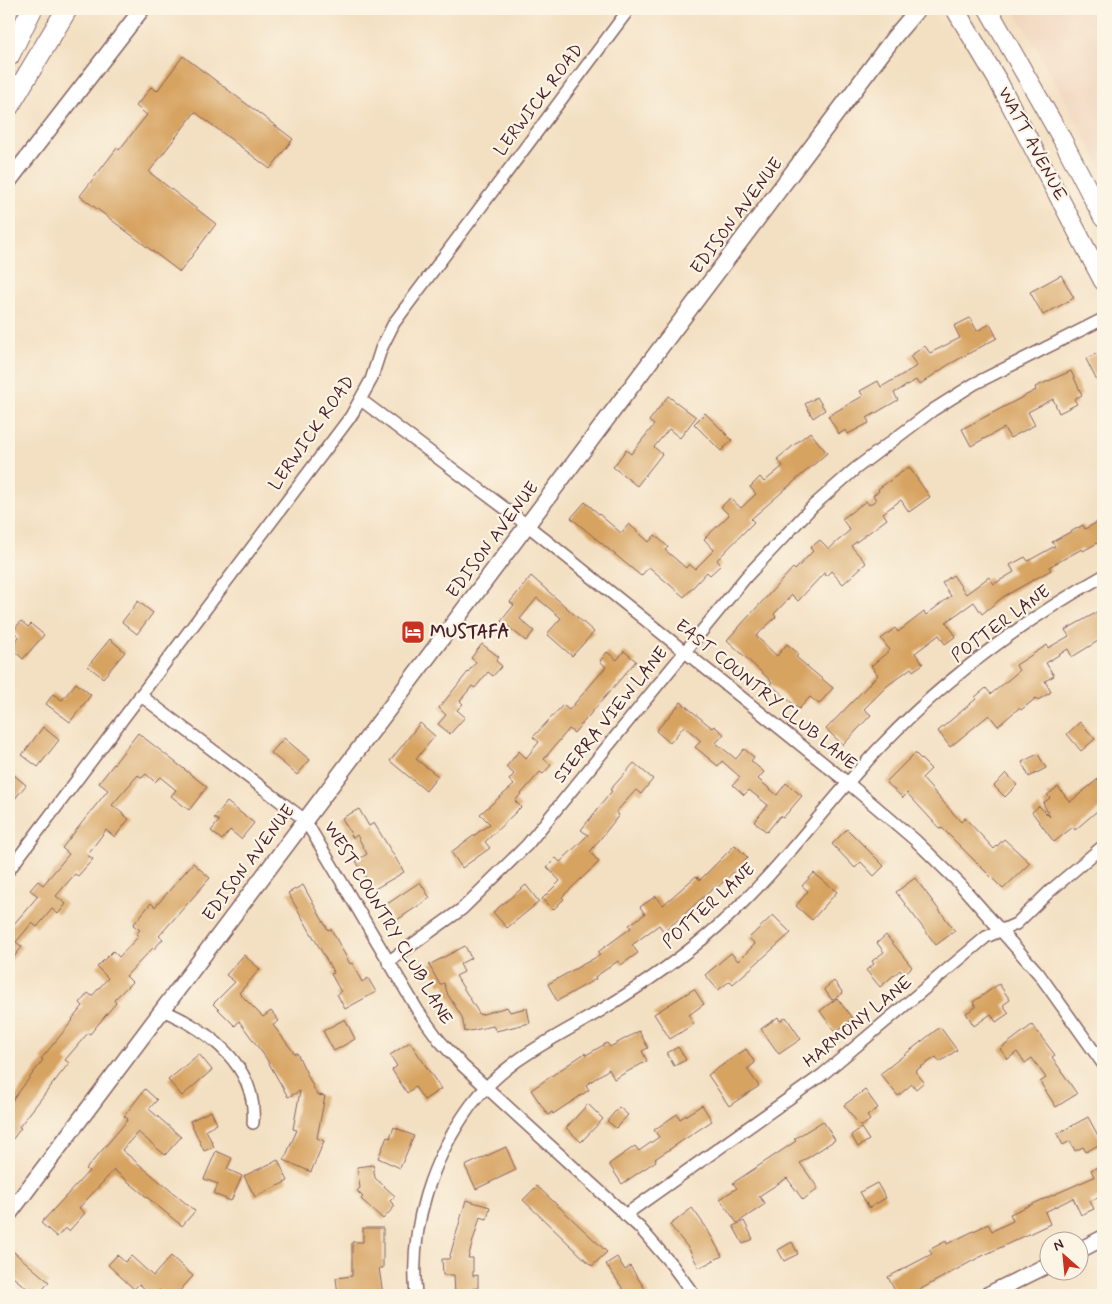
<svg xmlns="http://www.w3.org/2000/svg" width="1112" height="1304" viewBox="0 0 1112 1304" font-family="Mynerve,sans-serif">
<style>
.built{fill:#f1d5bd}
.building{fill:#d7a361}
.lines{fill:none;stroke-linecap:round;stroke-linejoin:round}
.street-casing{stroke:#856260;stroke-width:14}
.secondary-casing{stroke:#856260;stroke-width:18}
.primary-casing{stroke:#856260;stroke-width:20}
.highway-casing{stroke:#856260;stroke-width:22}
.street{stroke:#fff;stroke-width:11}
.secondary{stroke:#fff;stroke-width:15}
.primary{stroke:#fff;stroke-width:18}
.highway{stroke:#fff;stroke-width:20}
.labels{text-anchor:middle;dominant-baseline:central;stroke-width:4.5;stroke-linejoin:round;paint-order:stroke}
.street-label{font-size:18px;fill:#4a1f2b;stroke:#fcf5e5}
.poi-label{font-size:18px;font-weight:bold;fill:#4a1f2b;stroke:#fcf5e5;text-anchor:start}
</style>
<rect width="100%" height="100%" fill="#fcf5e5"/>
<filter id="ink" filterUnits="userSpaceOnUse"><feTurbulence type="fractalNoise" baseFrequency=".02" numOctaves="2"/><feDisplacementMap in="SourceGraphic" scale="10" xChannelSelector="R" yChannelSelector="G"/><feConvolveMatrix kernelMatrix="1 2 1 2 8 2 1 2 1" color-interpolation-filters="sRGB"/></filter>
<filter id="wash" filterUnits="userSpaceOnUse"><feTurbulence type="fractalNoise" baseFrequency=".0096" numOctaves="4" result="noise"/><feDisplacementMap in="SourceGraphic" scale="20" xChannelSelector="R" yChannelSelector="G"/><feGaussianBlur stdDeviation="1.12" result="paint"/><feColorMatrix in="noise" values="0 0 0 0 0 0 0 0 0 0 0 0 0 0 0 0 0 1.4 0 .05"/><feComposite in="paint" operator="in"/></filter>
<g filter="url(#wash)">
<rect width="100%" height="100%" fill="#f3dfc1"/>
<path class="built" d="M1013 9H1103V170L1037 49Z"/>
<g id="blocks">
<path class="building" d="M183 56 293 139 270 169 195 112 149 172 216 224 180 272 80 196 117 148 119 150 147 115 136 106 151 87 157 91Z
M1061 275 1074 298 1043 315 1030 292Z
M970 318 977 331 990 324 997 338 948 365 919 385 916 380 894 393 898 400 867 418 869 423 848 434 846 430 839 434 828 416 863 396 860 391 878 381 881 387 917 366 910 356 925 346 930 353 960 338 954 326Z
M1103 350V393L1086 359Z
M1071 371 1082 395 1074 399 1077 404 1059 413 1053 399 1028 412 1035 425 1010 438 1004 428 971 446 962 429 1036 390 1035 387Z
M668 396 696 417 680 438 669 429 654 447 662 454 637 486 613 467 626 450 631 454 654 425 649 421Z
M817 397 825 410 813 418 805 404Z
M705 413 732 440 721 451 694 424Z
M810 432 827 453 751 519 754 522 717 560 721 565 710 575 707 572 684 597 649 567 641 576 571 518 585 502 621 533 629 524 649 542 655 535 668 547 665 550 686 568 689 564 695 569 714 550 704 539 729 515 721 507 730 498 741 508 756 494 750 487 760 477 764 482 783 466 777 459Z
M909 467 930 497 909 512 901 500 883 513 887 519 851 546 866 563 843 584 831 571 826 576 824 573 798 601 792 595 774 614 776 617 756 636 777 656 787 644 799 654 796 657 833 688 819 704 810 697 799 709 770 684 772 682 727 640 793 568 795 570 813 551 810 548 820 540 829 549 850 530 842 519 866 501 869 505 876 500 873 495 879 491 878 489Z
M1103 519V540L1083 551 1082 549 1049 567 1051 570 1003 597 982 614 974 602 946 622 956 636 945 644 939 635 915 653 923 664 913 671 911 668 887 686 864 709 871 715 843 745 826 729 878 675 871 666 890 650 881 639 895 628 898 632 924 612 926 615 951 596 942 583 953 575 966 594 989 577 994 584 1014 572 1010 565 1025 557 1028 561 1055 546 1052 542 1083 525 1085 529Z
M531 576 594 632 572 656 547 634 561 618 537 598 520 619 534 631 526 641 501 621 514 605 510 602Z
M138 601 153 613 137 634 122 622Z
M1103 609V638L1072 657 1068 649 1046 663 1054 676 1045 681 1051 692 1038 700 1036 698 1021 710 1019 708 998 726 989 715 950 747 938 731 976 699 975 697 986 688 991 694 1019 671 1016 665 1047 645 1048 648 1069 636 1065 630Z
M21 621 28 627 31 624 44 635 23 659 10 647 19 637 13 631Z
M110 639 125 652 103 678 88 666Z
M482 644 499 657 496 661 502 666 493 676 488 672 475 688 472 686 460 701 463 704 457 710 465 717 450 734 438 724 446 715 439 708 476 662 471 658Z
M624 651 636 661 574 733 569 729 544 759 551 765 543 774 540 772 515 801 521 807 485 842 490 848 462 868 451 852 490 824 480 814 514 785 509 780 514 774 506 767 519 751 526 758 539 742 533 737 563 705 569 710 606 667 600 661 607 652 617 660Z
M76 683 91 695 70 722 46 704 53 694 62 700Z
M681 702 712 728 714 726 724 734 716 743 736 759 744 749 754 757 751 761 764 772 758 779 777 795 786 783 802 796 783 818 780 816 767 832 754 822 768 805 749 790 744 795 733 785 740 777 722 761 718 766 695 747 701 741 684 726 670 743 656 731Z
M1080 722 1095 739 1081 751 1067 734Z
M420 723 435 736 416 759 438 776 426 791 390 761Z
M43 727 59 740 38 767 22 755Z
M138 733 207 787 189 810 171 796 176 790 160 777 155 782 146 774 142 778 138 775 112 805 129 819 115 837 106 830 87 855 93 859 78 876 75 874 56 896 66 904 58 914 52 909 37 927 32 923 16 942 22 947 9 963V921L13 925 38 896 30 890 38 881 43 885 69 854 62 848 108 790 99 783Z
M284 738 310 760 297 775 271 753Z
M915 753 931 769 922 778 961 822 965 818 994 849 1004 839 1030 863 1003 889 942 828 940 829 907 793 903 798 886 782Z
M1038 754 1046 768 1029 777 1022 762Z
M634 763 653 779 641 794 636 790 616 812 619 815 590 852 599 862 562 897 564 899 553 910 542 899 560 881 547 867 556 858 560 862 588 835 581 830 612 791 610 790Z
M9 771 26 785 9 806Z
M1006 773 1017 785 1005 797 994 786Z
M1103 775V806L1075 830 1073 827 1054 842 1032 812 1039 806 1050 817 1043 803 1050 798 1047 795 1058 787 1070 802Z
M227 802 254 823 241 839 230 830 222 840 211 831 219 821 214 818Z
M359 809 369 826 374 823 404 872 373 890 356 861 367 854 357 835 353 838 342 818Z
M847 829 884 866 874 876 861 862 855 868 832 844Z
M735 845 748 858 718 887 716 886 664 932 659 925 632 945 638 953 621 965 618 961 595 977 596 979 557 1001 548 984 600 955 598 952 631 928 629 925 645 914 640 907 656 896 663 905 696 876 700 880Z
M193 863 210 878 159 936 163 939 154 949 153 948 126 976 132 982 114 1000 116 1003 90 1034 88 1033 65 1060 69 1063 19 1127 21 1128 9 1144V1105L43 1060 41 1059 73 1020 72 1019 83 1006 80 1003 88 993 92 996 108 978 97 967 113 951 119 957 139 936 136 934 140 930 133 925 151 903 155 907Z
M814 873 837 892 812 920 796 906 808 891 802 886Z
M915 878 955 931 936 945 896 892Z
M420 882 430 898 394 922 384 906Z
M303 885 328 930 331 929 350 964 352 963 362 982 368 978 376 992 345 1009 337 994 341 992 331 974 334 973 288 893Z
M526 885 539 902 507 928 493 912Z
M773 915 791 933 733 984 730 981 718 990 705 975 731 953 738 961 755 944 749 938Z
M886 935 912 967 903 975 900 970 880 987 866 970 874 964 872 961 884 952 877 943Z
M465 946 471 958 460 964 464 972 456 976 480 1015 507 1007 510 1012 527 1008 530 1023 496 1031 493 1026 465 1032 462 1017 448 995 444 983 440 985 429 965Z
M244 955 260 969 239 993 263 1017 271 1011 279 1021 273 1025 295 1054 297 1053 317 1095 325 1096 317 1138 324 1141 311 1172 284 1160 297 1130 293 1129 300 1091 288 1097 266 1058 239 1021 235 1026 213 1004 235 982 226 975Z
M834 981 843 993 832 1000 824 989Z
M999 984 1010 1000 1003 1005 1009 1013 996 1022 991 1014 974 1026 966 1013 976 1007 973 1002Z
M694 989 704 1004 689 1015 694 1024 670 1039 654 1014Z
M837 998 853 1019 835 1032 820 1011Z
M778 1017 780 1021 786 1017 801 1039 779 1054 761 1029Z
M345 1019 355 1039 334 1051 323 1031Z
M1032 1025 1055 1055 1052 1057 1077 1094 1056 1107 1040 1082 1046 1078 1032 1058 1025 1063 1017 1052 1008 1059 1000 1049Z
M940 1027 957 1050 940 1062 936 1057 915 1071 924 1082 916 1089 912 1084 898 1096 880 1074Z
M639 1031 648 1048 642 1051 647 1061 614 1079 609 1069 586 1085 589 1090 553 1114 552 1112 548 1115 531 1090 585 1053 586 1055 607 1043 610 1047Z
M410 1042 441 1089 424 1100 415 1087 407 1093 392 1070 397 1066 390 1055Z
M678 1047 686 1060 674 1066 667 1053Z
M746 1049 755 1063 747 1069 759 1086 729 1106 708 1075Z
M199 1054 212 1070 182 1096 168 1080Z
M145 1089 157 1100 149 1109 181 1137 165 1155 138 1132 122 1150 195 1211 182 1226 114 1170 79 1208 85 1213 69 1231 65 1228 57 1237 41 1223 89 1171 86 1169 121 1128 128 1119 124 1116Z
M865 1090 878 1108 867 1116 870 1120 861 1127 844 1105Z
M588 1104 603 1119 581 1142 566 1128Z
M702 1105 712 1121 655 1159 656 1161 622 1184 609 1164 635 1146 639 1151 659 1137 654 1130 677 1114 680 1119Z
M619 1107 628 1115 616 1128 607 1121Z
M211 1111 217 1124 206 1130 214 1147 204 1151 190 1121Z
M1088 1117 1102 1143 1086 1152 1083 1147 1075 1151 1070 1141 1063 1145 1057 1134Z
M823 1121 835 1140 800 1163 818 1188 803 1200 787 1178 759 1196 765 1204 737 1223 720 1199 737 1188 733 1183 796 1141 794 1139Z
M394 1127 414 1136 400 1168 378 1158 387 1137 390 1138Z
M861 1128 869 1140 858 1147 851 1135Z
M506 1147 516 1170 476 1189 465 1166Z
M216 1151 232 1158 227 1169 242 1176 231 1201 214 1194 218 1184 204 1179Z
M278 1160 288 1181 255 1197 244 1176Z
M373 1165 375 1178 395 1196 390 1201 395 1206 383 1219 361 1199 363 1197 357 1191 360 1188 357 1167Z
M1103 1165V1196L1090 1201 1094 1209 1081 1215 1073 1198 1045 1212 1050 1224 976 1259 910 1295H897L888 1277 932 1254 929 1250 946 1241 947 1244 988 1224 992 1231 1013 1221 1010 1214 1094 1177 1091 1170Z
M877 1183 886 1198 869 1208 860 1192Z
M537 1186 607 1252 592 1266 523 1200Z
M466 1200 490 1207 487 1219 480 1217 468 1258H473V1276L478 1275V1288H472V1295H455L454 1275H443L442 1259H449Z
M692 1208 706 1227 722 1256 699 1268 689 1249 670 1225Z
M744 1221 753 1239 743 1244 733 1226Z
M363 1228H383V1268H379L383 1295H338L336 1278 352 1276V1242H363Z
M792 1242 798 1254 784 1261 778 1250Z
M9 1248 49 1282 38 1295H23L28 1289 9 1274Z
M117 1255 125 1262 131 1256 153 1276 171 1256 193 1276 176 1295H165L160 1290 152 1295 139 1284 134 1289 108 1265Z
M617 1257 625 1270 630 1266 649 1295H627L606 1264Z"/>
</g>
</g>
<g filter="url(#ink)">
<use href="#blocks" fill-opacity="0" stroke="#856260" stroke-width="1"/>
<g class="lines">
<g class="street-casing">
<path id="street" d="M361 400 527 525 848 783 915 840 958 882 1039 974 1103 1064
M140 695 305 820 418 1011 439 1040 463 1066 640 1228 672 1265 694 1295
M9 870 351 416 371 380 381 349 394 323 629 9
M388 962 462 909 527 845 746 577 813 506 855 469 933 410 974 384 1103 319
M162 1010C209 1030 258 1067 253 1123
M625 1215 822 1075 986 937 1016 924 1050 891 1103 846
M416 1295C409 1227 431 1160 471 1105 506 1059 552 1040 600 1011 641 986 681 959 718 926 779 872 825 805 881 746 945 679 1023 621 1103 576"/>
</g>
<g class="secondary-casing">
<path id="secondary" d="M9 181 142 9
M9 1214 895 36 918 9
M1080 1250 1103 1238
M987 1295 1050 1264"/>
</g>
<g class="primary-casing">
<path id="primary" d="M955 9 998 81 1103 281
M988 9 1062 139 1103 218"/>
</g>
<g class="highway-casing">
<path id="highway" d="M9 56 32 9
M9 106 67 9"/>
</g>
<use href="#street" class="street"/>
<use href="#secondary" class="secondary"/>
<use href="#primary" class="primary"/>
<use href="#highway" class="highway"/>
</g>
</g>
<defs>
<g id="hotel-square" transform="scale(1.25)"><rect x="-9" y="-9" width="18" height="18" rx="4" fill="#c8321e" stroke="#fcf5e5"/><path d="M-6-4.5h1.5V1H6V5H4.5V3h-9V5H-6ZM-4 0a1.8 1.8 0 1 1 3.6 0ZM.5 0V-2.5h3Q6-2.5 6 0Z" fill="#fff"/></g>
</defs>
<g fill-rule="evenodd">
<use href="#hotel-square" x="413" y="632"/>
</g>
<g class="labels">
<g class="street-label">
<text transform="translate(539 100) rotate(-53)">LERWICK ROAD</text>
<text transform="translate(1032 144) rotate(62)">WATT AVENUE</text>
<text transform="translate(737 216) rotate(-53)">EDISON AVENUE</text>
<text transform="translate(312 433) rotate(-55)">LERWICK ROAD</text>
<text transform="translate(493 540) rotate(-53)">EDISON AVENUE</text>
<text transform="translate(1001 624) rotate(-36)">POTTER LANE</text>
<text transform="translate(766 695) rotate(39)">EAST COUNTRY CLUB LANE</text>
<text transform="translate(611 715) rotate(-51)">SIERRA VIEW LANE</text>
<text transform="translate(249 863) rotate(-53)">EDISON AVENUE</text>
<text transform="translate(709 906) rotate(-42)">POTTER LANE</text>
<text transform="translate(388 923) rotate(59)">WEST COUNTRY CLUB LANE</text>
<text transform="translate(858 1022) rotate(-39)">HARMONY LANE</text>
</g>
<g class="poi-label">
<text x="430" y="632">MUSTAFA</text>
</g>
</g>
<rect width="1112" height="1304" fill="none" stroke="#fcf5e5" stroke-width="30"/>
<g transform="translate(1064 1256) rotate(333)"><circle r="24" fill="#fcf5e5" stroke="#b59f9b"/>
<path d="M0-4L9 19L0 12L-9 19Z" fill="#c8321e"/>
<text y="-8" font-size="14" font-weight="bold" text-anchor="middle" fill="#4a1f2b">N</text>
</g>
</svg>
